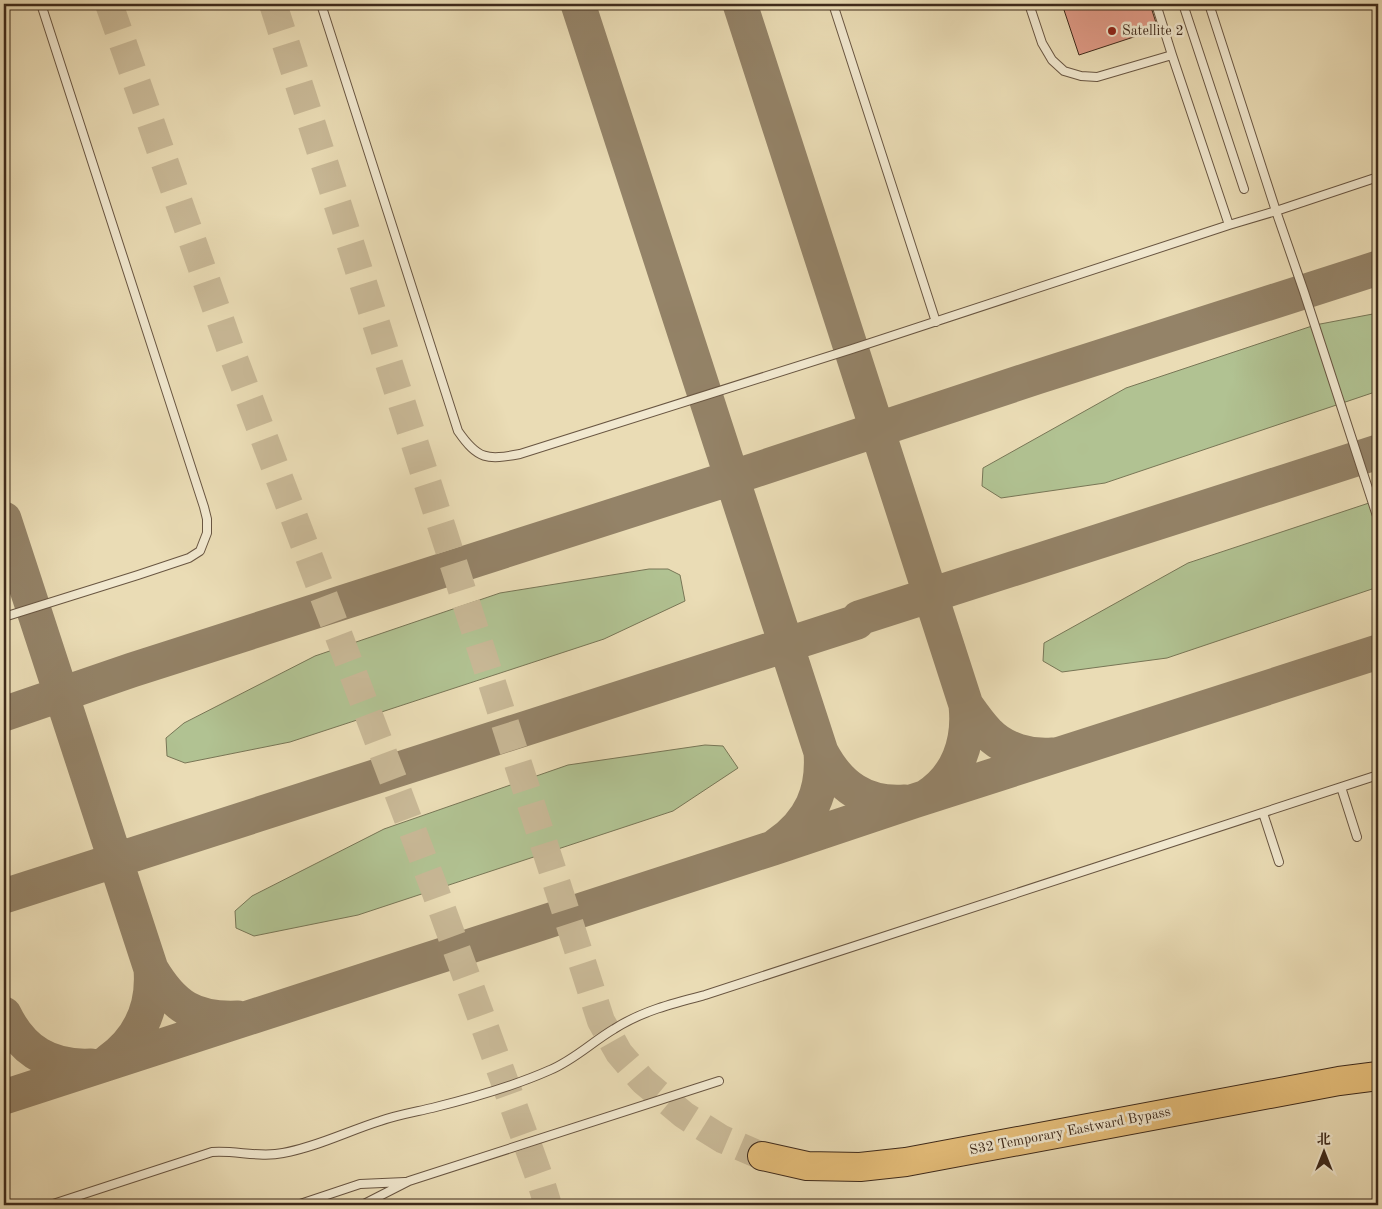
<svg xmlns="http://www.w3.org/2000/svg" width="1382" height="1209" viewBox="0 0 1382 1209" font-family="'Old Standard TT','Noto Serif SC',serif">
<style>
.green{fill:#b1c292;stroke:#787656}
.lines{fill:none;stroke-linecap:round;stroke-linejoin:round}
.taxiway{stroke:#948368;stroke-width:35}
.building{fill:#df9a86;stroke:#3e2a1b}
.highway-tunnel{stroke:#c8b896;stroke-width:28;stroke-dasharray:28 14;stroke-linecap:butt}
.lane-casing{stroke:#695642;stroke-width:10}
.highway-casing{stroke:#3e2a1b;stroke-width:30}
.lane{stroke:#f1e8cf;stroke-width:8}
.highway{stroke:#e5be7a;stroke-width:28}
.poi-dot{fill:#8f2418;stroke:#f1e8cf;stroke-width:2}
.labels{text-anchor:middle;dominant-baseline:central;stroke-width:5;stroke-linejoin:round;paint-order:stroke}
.poi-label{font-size:14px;fill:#3e2a1b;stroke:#f1e8cf;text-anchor:start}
.street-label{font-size:14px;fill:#3e2a1b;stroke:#f1e8cf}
</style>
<rect width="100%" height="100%" fill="#eadcb5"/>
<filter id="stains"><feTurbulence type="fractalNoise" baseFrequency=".004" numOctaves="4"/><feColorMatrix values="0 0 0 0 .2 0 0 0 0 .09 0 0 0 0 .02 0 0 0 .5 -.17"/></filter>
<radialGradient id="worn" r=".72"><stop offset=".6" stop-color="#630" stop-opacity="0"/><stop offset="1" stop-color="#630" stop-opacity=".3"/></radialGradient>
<path class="green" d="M1378 313V391L1105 483 1001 498 982 486 983 468 1126 388 1315 325Z
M1378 500V587L1167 658 1062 672 1043 661 1044 643 1188 563Z
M649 569H668L680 575 685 601 604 639 290 742 185 763 167 756 166 738 184 723 315 656 500 593Z
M705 745 723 746 738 768 673 811 358 915 254 936 236 928 235 911 252 896 384 829 568 765Z"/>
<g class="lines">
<path class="taxiway" d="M578 4 821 752C839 786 865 805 905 802
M740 4 966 705C970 742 958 777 926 797
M4 519 151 969C173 1006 194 1020 238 1018
M966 705C973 715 980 725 988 733 1004 750 1031 757 1053 755
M4 714 132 670 731 478 1037 377 1378 268
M777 845C811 822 824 791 821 752
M4 896 857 622 859 618 1378 452
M4 1014C22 1051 50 1068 91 1066
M109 1061C141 1038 154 1007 151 969
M4 1097 773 848 914 801 1378 652"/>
</g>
<path class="building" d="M1062 4H1150L1158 29 1079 55Z"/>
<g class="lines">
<path class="highway-tunnel" d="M109 4 230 348 436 893 540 1179 548 1205
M273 4 601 1021 619 1053 643 1081 684 1115 722 1139 762 1156"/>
<g class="lane-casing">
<path id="lane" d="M321 4 458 431C478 460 487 460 520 454L852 349 1229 225 1276 211 1378 177
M833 4 936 322
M1029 4 1042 43 1052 60 1064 71 1081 76 1097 77 1172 55
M1156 4 1172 55 1229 225
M1183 4 1244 189
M1209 4 1276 211 1304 292 1378 519
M4 617 138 575 189 558 200 551 207 533V519L204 507 41 4
M1341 787 1357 837
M1263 813 1279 862
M50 1205 212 1152C235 1150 260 1158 283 1153 317 1147 348 1131 380 1121 397 1115 415 1112 432 1108 472 1098 512 1087 550 1070 574 1060 592 1042 614 1029 642 1011 674 1003 705 995L1378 775
M297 1205 360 1184 405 1182
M362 1205 409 1181 719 1081"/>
</g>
<g class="highway-casing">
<path id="highway" d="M762 1156 807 1166 860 1167 906 1162 1339 1081 1378 1076"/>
</g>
<use href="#lane" class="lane"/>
<use href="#highway" class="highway"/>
</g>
<circle class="poi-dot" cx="1112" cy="31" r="5"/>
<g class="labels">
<g class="poi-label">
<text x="1122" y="31">Satellite 2</text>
</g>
<g class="street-label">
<text transform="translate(1070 1131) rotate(-11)">S32 Temporary Eastward Bypass</text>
</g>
</g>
<rect width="1382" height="1209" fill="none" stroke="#eadcb5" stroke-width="20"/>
<rect x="5" y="5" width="1372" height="1199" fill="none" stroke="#3e2a1b" stroke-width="2.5"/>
<rect x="10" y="10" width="1362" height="1189" fill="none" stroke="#3e2a1b"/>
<g transform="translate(1324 1152)" stroke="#f1e8cf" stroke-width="4" paint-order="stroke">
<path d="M0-4L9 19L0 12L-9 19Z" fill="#3e2a1b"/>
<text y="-8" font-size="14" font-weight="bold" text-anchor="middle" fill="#3e2a1b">北</text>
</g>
<rect width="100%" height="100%" filter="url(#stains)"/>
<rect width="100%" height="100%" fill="url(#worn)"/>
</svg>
